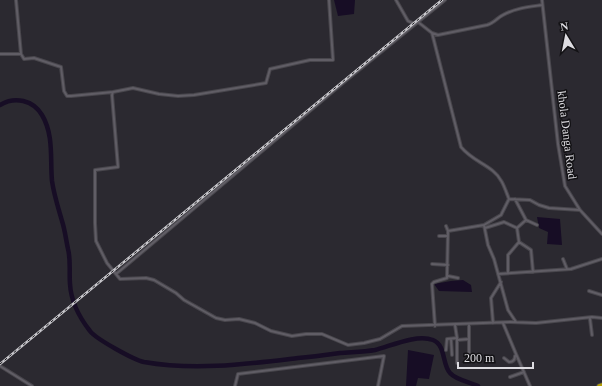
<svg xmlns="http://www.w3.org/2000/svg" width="602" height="386" viewBox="0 0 602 386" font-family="'Times New Roman',serif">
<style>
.water{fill:#170d25}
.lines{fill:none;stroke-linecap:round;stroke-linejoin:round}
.river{stroke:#170d25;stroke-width:4.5}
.street-casing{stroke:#48464c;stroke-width:4}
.highway-casing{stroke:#48464c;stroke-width:5.5}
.street{stroke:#605d65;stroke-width:2}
.highway{stroke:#b29d04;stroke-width:3.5}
.rail-casing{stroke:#c9c8cd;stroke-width:2.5}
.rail{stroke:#131215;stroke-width:1;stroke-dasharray:3;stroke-linecap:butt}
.labels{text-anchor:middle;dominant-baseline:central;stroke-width:3;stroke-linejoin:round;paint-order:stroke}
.street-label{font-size:12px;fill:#dddce1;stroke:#131215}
</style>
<rect width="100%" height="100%" fill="#2b2930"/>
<path class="water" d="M334 0H355L354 14 338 16Z
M537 217 560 219 562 245 547 244 548 232 539 228Z
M463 280 471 285 472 292 439 291 434 284 451 281Z
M408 350 434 355 429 379 418 378 416 386H406Z"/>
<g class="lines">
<path class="river" d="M0 105C15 96 33 100 42 115 54 135 50 159 52 181 54 195 58 207 62 221 65 230 66 240 68 249 71 260 69 272 70 284 71 302 79 317 90 331 96 339 134 360 144 362 195 371 247 364 298 358 312 357 326 355 340 353 351 352 363 352 375 350 391 346 416 334 433 340 446 345 442 365 450 373 456 380 470 382 478 386"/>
<g class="street-casing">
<path id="street" d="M16 0 21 54 24 59 34 58 61 67 64 91 67 96H71L113 92
M329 0 333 60H310L270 69 266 83 194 95 178 96 159 94 133 88 113 92 112 95 118 167 95 170V223L96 241 107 263 120 279 146 278 154 280 176 293 184 300 216 318 225 320 239 319 255 323 271 331 292 336 306 334H322L348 345 364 343 380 339 402 326 510 322 536 323 592 317 602 318
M396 0 408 21 415 24
M542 0 558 144 565 186 580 210 602 234
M418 22 432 33 461 147C471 159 482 162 493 171 502 178 505 189 509 199
M432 33 438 35 487 25C494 23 497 18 503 15 516 8 528 7 542 5
M0 54H21
M515 199 526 220 517 228
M526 220 537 225
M484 225 488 245 494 259 508 310 516 322
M446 226 448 231
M485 228 504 222 517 228 519 242 508 255V273
M439 236H448
M519 242 531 250 533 272
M563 259 567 269
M432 264 448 265
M116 274 343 83 445 0
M498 274 571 269 602 259
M448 276 458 278
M589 291 602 295
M590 319 592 335
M493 323 491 298 501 282
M503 323 516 354 530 386
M455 325 457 338V363
M469 325V359
M435 326 432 284 434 282 447 278 448 231 484 225 501 215 509 199 530 200 539 205 549 208 580 210
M451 339 452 355
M457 340 469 339
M446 350 447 339 457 338
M504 358 509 362C513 362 515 360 515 356
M0 366 32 386
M510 377 524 372
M235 386 238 374 384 356 378 386"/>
</g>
<g class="highway-casing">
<path id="highway" d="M599 386 602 385"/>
</g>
<use href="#street" class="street"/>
<use href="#highway" class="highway"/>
<g class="rail-casing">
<path id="rail" d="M0 364 442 0"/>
</g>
<use href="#rail" class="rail"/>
</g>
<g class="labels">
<g class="street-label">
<text transform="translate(567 135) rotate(83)">khola Danga Road</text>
</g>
</g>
<g transform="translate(566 36) rotate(350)" stroke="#131215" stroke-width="3" paint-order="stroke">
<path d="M0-3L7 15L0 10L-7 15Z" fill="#dddce1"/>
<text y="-6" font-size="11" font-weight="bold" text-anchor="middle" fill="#dddce1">N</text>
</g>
<path d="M458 362v6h75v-6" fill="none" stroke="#dddce1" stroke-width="2"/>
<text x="464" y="362" font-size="12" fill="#dddce1" stroke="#131215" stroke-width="3" paint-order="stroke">200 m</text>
</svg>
